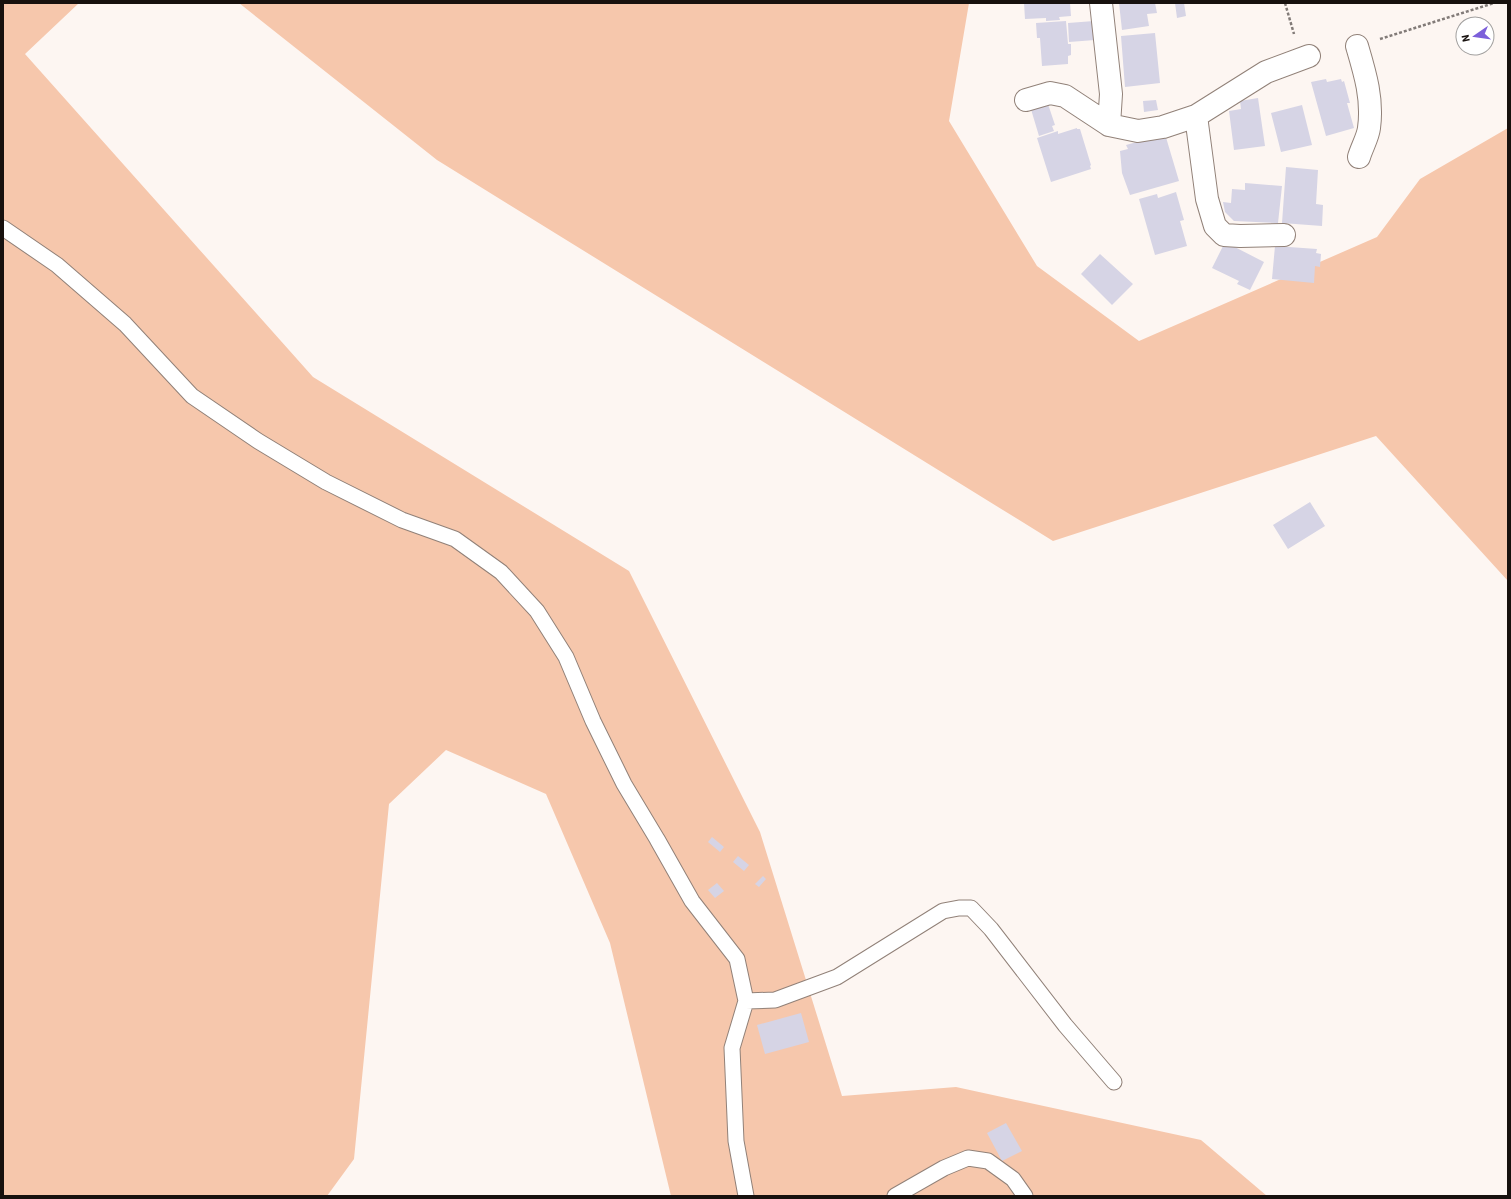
<svg xmlns="http://www.w3.org/2000/svg" width="1511" height="1199" viewBox="0 0 1511 1199" font-family="'Source Sans 3',sans-serif">
<style>
.green{fill:#f6c7ac}
.building{fill:#d6d4e5}
.lines{fill:none;stroke-linecap:round;stroke-linejoin:round}
.lane-casing{stroke:#918178;stroke-width:17}
.street-casing{stroke:#918178;stroke-width:24}
.path{stroke:#827b78;stroke-width:2.5;stroke-dasharray:3 2;stroke-linecap:butt}
.lane{stroke:#fff;stroke-width:15}
.street{stroke:#fff;stroke-width:22}
</style>
<rect width="100%" height="100%" fill="#fdf6f2"/>
<path class="green" d="M3 3H79L25 54 313 377 629 571 760 832 842 1096 956 1087 1201 1140 1267 1196H671L610 943 546 794 446 750 389 804 354 1159 327 1196H3Z
M239 3H969L949 121 1037 266 1139 341 1377 237 1420 179 1508 128V581L1376 436 1053 541 437 160Z"/>
<path class="building" d="M1024 3H1070L1071 16 1059 17 1060 20 1046 21V18L1025 19Z
M1119 3H1155L1157 13 1147 14 1149 26 1122 30Z
M1175 3H1184L1186 16 1177 18Z
M1066 21 1068 44H1071V55L1068 56V64L1042 66 1040 38H1037L1036 23Z
M1094 21 1095 40 1069 42 1068 23Z
M1155 33 1160 83 1125 87 1121 36Z
M1326 79 1327 82 1341 79 1342 82 1344 81 1350 103H1347L1354 128 1326 136 1311 82Z
M1258 98 1265 146 1234 150 1229 111 1241 109 1240 101Z
M1156 100 1158 110 1144 112 1143 101Z
M1047 101 1055 125 1052 126 1054 131 1039 136 1030 106Z
M1302 105 1312 145 1281 152 1271 113Z
M1077 128V129H1080L1091 165 1090 166 1091 169 1051 182 1037 138 1058 131V134Z
M1165 134 1179 181 1130 195 1122 173 1120 151 1128 149 1126 145Z
M1286 167 1318 170 1316 204 1323 205 1322 226 1282 223Z
M1245 183 1282 186 1278 223 1234 221 1225 212 1223 202 1231 203 1232 189 1245 190Z
M1176 192 1184 220 1180 221 1187 246 1155 255 1139 199 1157 194 1158 198Z
M1225 242 1264 262 1250 290 1237 284 1239 281 1212 268Z
M1275 246 1317 249 1316 253 1321 254 1320 267 1315 266 1314 283 1272 279Z
M1100 254 1133 284 1112 305 1081 274Z
M1310 502 1325 526 1288 549 1273 525Z
M712 837 724 847 720 852 708 842Z
M738 856 749 865 744 871 733 862Z
M763 876 766 879 759 887 755 884Z
M717 883 724 891 715 898 708 890Z
M801 1013 809 1042 765 1054 757 1025Z
M1006 1123 1022 1151 1002 1161 987 1133Z"/>
<g class="lines">
<g class="lane-casing">
<path id="lane" d="M3 228 57 265 125 324 192 396 258 441 326 482 402 520 455 539 501 572 537 611 566 657 593 721 624 784 657 839 692 901 737 959 746 1001
M746 1196 736 1141 732 1048 746 1001 775 1000 837 977 943 911 959 908H971L991 929 1065 1025 1114 1082
M895 1196 944 1168 968 1158 988 1161 1013 1179 1025 1196"/>
</g>
<g class="street-casing">
<path id="street" d="M1101 3 1111 94 1109 125
M1357 46C1365 73 1373 99 1369 128 1368 137 1362 147 1359 157
M1026 100 1050 93 1065 96 1109 125 1138 131 1163 127 1196 116 1266 72 1309 56
M1196 116 1207 199 1215 226 1224 235 1240 236 1284 235"/>
</g>
<path class="path" d="M1285 3 1294 34
M1380 39 1494 3"/>
<use href="#lane" class="lane"/>
<use href="#street" class="street"/>
</g>
<rect width="1511" height="1199" fill="none" stroke="#17110e" stroke-width="8"/>
<g transform="translate(1475 36) rotate(257)"><circle r="19" fill="#ffffff" stroke="#a2a09f"/>
<path d="M0-3L7 15L0 10L-7 15Z" fill="#7c5fda"/>
<text y="-6" font-size="11" font-weight="bold" text-anchor="middle" fill="#17110e">N</text>
</g>
</svg>
